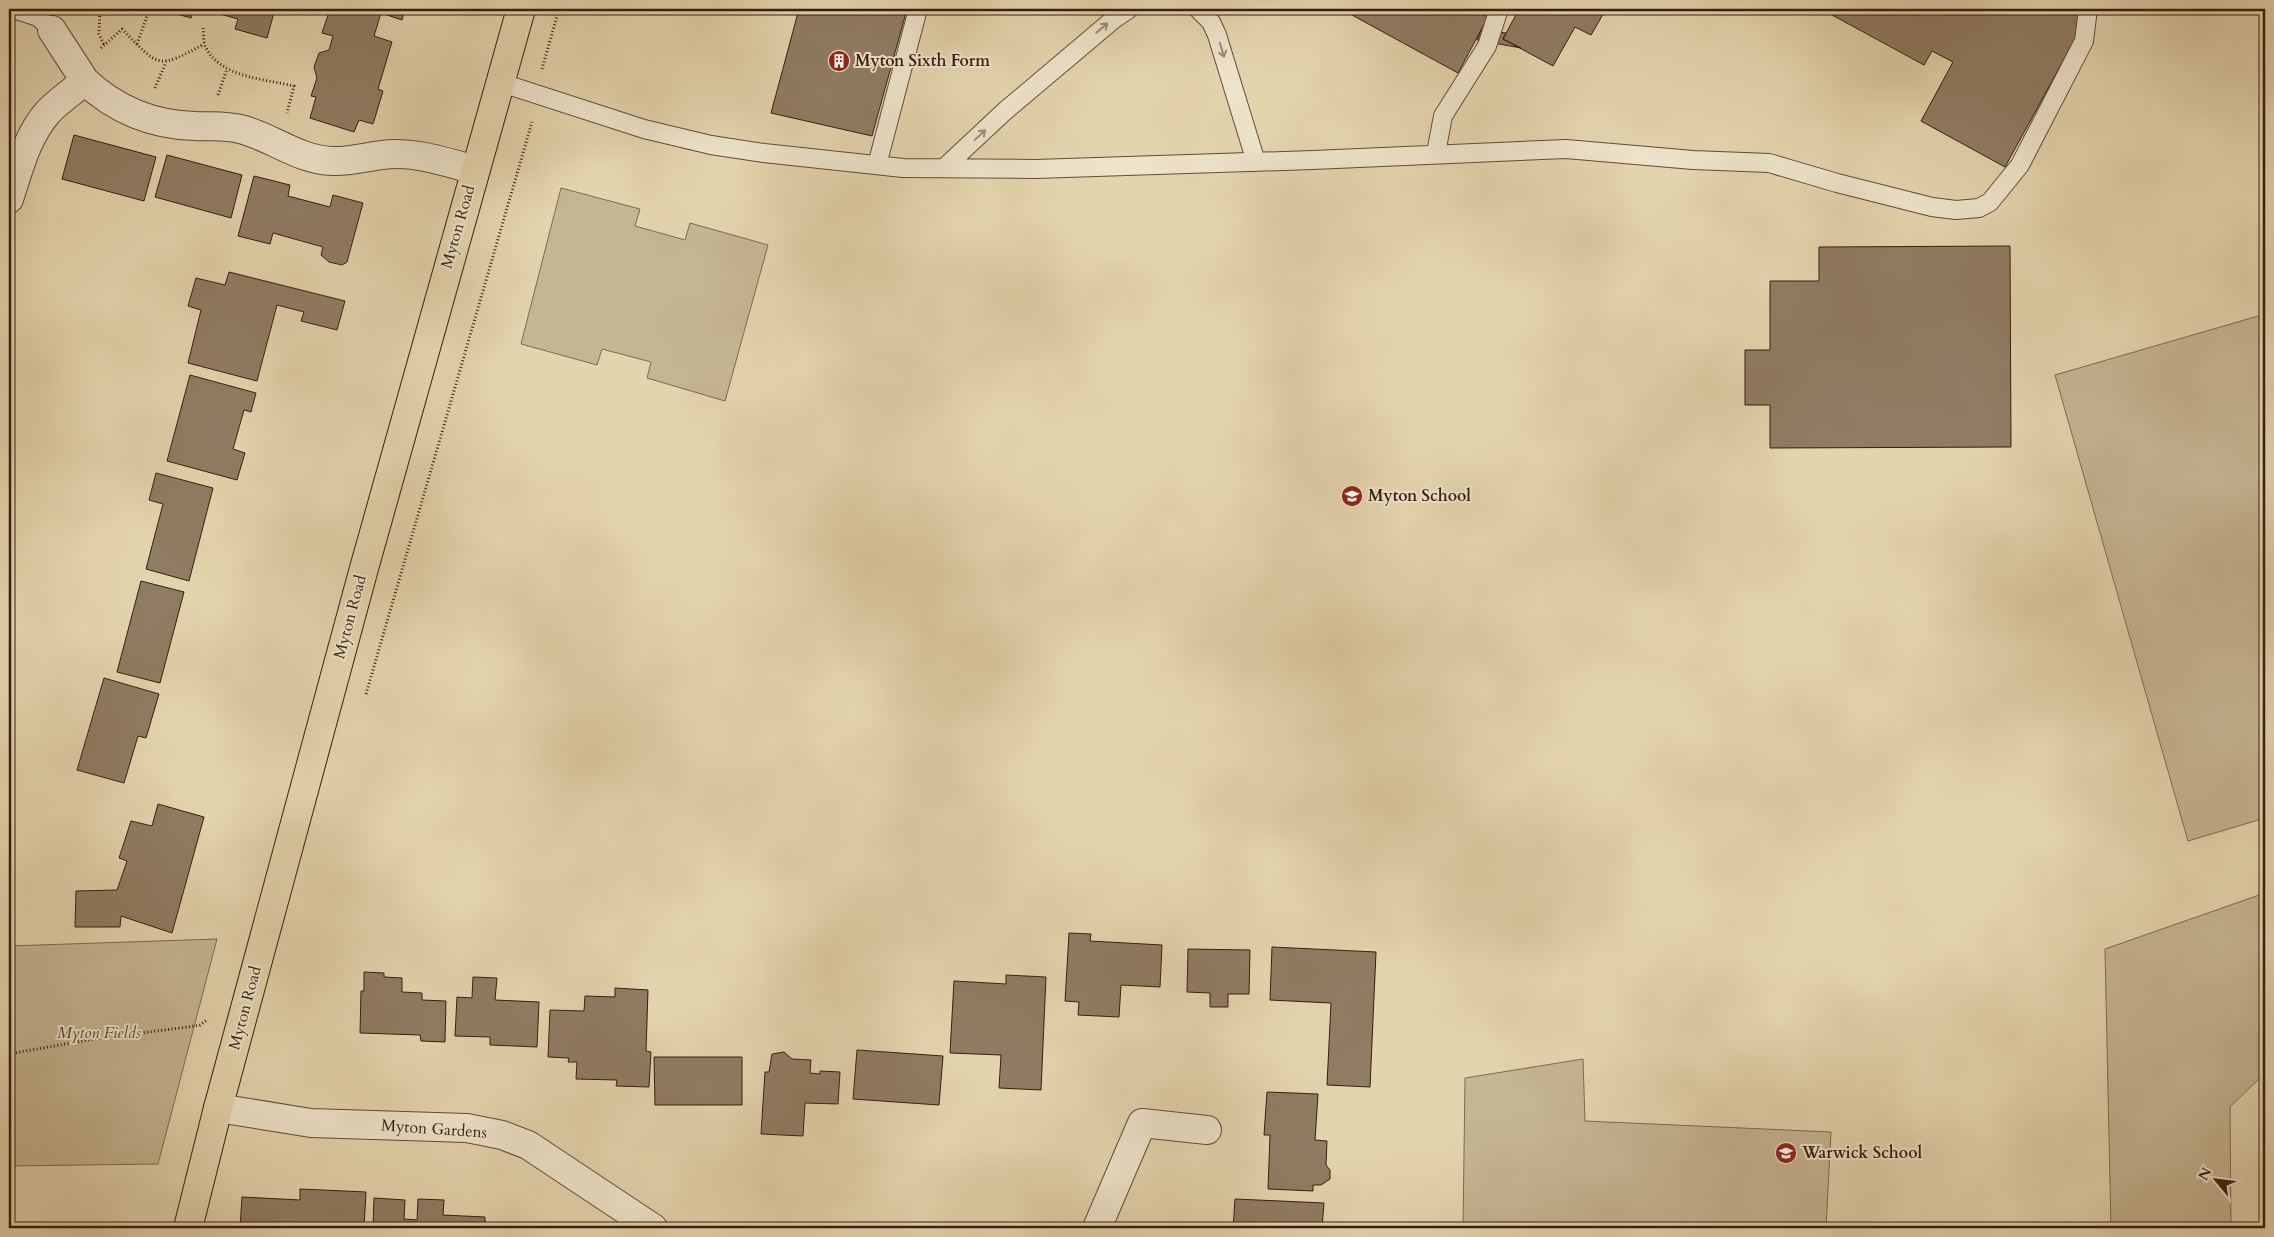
<svg xmlns="http://www.w3.org/2000/svg" width="2274" height="1237" viewBox="0 0 2274 1237" font-family="Cardo,serif">
<style>
.green{fill:#c6b593;stroke:#7e6952}
.building{fill:#907c63;stroke:#361d12}
.lines{fill:none;stroke-linecap:round;stroke-linejoin:round}
.service-casing{stroke:#624b39;stroke-width:20}
.minor-casing{stroke:#624b39;stroke-width:30}
.primary-casing{stroke:#361d12;stroke-width:30}
.path{stroke:#361d12;stroke-width:3;stroke-dasharray:1 2.5;stroke-linecap:butt}
.service{stroke:#ede3ca;stroke-width:18}
.minor{stroke:#ede3ca;stroke-width:28}
.primary{stroke:#e4d4ad;stroke-width:28}
.oneway{stroke:#9b8a77}
.labels{text-anchor:middle;dominant-baseline:central;stroke-width:4;stroke-linejoin:round;paint-order:stroke}
.poi-label{font-size:16px;font-weight:bold;fill:#361d12;stroke:#ede3ca;text-anchor:start}
.street-label{font-size:16px;fill:#361d12;stroke:#ede3ca}
.park-label{font-size:16px;font-style:italic;fill:#5a4332;stroke:#ede3ca}
</style>
<rect width="100%" height="100%" fill="#e4d4ad"/>
<filter id="stains"><feTurbulence type="fractalNoise" baseFrequency=".004" numOctaves="4"/><feColorMatrix values="0 0 0 0 .2 0 0 0 0 .09 0 0 0 0 .02 0 0 0 .5 -.17"/></filter>
<radialGradient id="worn" r=".72"><stop offset=".6" stop-color="#630" stop-opacity="0"/><stop offset="1" stop-color="#630" stop-opacity=".3"/></radialGradient>
<path class="green" d="M561 188 640 209 635 226 685 240 690 223 768 245 725 401 647 378 651 362 602 349 597 365 521 344Z
M2265 314V818L2188 841 2055 375Z
M2265 893V1073L2230 1107 2231 1228H2111L2105 949Z
M217 939 158 1164 9 1166V946Z
M1583 1059 1585 1121 1831 1132 1826 1228H1463L1465 1078Z"/>
<path class="building" d="M159 9H194L191 18Z
M202 9H275L267 38 235 29 238 19Z
M330 9H405L402 20 381 13 374 36 392 42 378 89 383 91 373 124 359 120 354 132 310 118 316 97 311 96 317 78 314 67 319 53 329 50 333 36 322 33Z
M799 9H907L872 136 771 113Z
M1341 9H1472L1488 17 1458 73Z
M1519 9H1606L1591 35 1575 27 1553 66 1503 39Z
M1821 9H2067L2086 19 2005 167 1921 121 1953 62 1932 51 1924 65Z
M1481 30 1506 33 1503 39 1521 48 1477 40Z
M74 135 156 157 144 201 62 179Z
M167 155 242 175 231 218 155 197Z
M254 176 290 185 288 196 330 207 333 195 363 203 347 262 342 265 329 262 321 255 323 247 273 233 270 244 238 236Z
M2010 246 2011 447 1770 448V405H1745V350H1770V281H1819V247Z
M229 272 345 301 337 330 301 321 304 312 277 305 257 381 188 363 201 310 188 306 196 278 225 285Z
M190 375 256 393 251 412 244 410 233 449 245 453 237 480 167 461Z
M156 473 213 488 189 581 146 569 163 504 149 500Z
M141 581 184 592 160 683 117 672Z
M104 678 159 694 146 738 138 736 124 783 77 770Z
M158 804 204 817 172 933 121 916 120 927H75L76 891 117 890 127 861 119 858 131 821 152 826Z
M1069 933 1091 934 1090 941 1162 945 1160 987 1121 985 1119 1017 1078 1015 1079 1002 1065 1001Z
M1272 947 1376 952 1370 1087 1327 1085 1331 1003 1270 1000Z
M1188 949 1250 950 1249 994H1228V1007H1210V993L1187 992Z
M364 972 384 973V977L402 978V992L422 993V1000L446 1001 445 1042 421 1041 420 1035 360 1033 361 991H364Z
M1006 975 1046 977 1041 1090 999 1088 1001 1055 950 1053 954 981 1006 984Z
M473 977 497 978 495 1000 539 1002 537 1047 490 1045V1037L455 1036 457 997 472 998Z
M615 988 648 990 646 1051 651 1052 649 1087 616 1086 617 1080 576 1079 577 1062H568L569 1058 548 1057 550 1010 584 1011 585 996 615 997Z
M857 1050 943 1056 939 1105 853 1099Z
M784 1052 792 1059 811 1060 810 1073 820 1074V1071L840 1072 838 1104 805 1103 803 1136 761 1134 765 1072H769L772 1054Z
M654 1057H742V1105H655Z
M1267 1092 1318 1094 1315 1140 1327 1141 1326 1165 1330 1170V1179L1321 1185H1313V1191L1268 1189 1270 1135H1264Z
M300 1189 366 1192 364 1228H240L242 1197 300 1200Z
M374 1198 405 1200 404 1219 417 1220 418 1199 444 1200 443 1215 485 1217V1228H373Z
M1235 1199 1324 1203 1322 1228H1233Z"/>
<g class="lines">
<g class="service-casing">
<path id="service" d="M13 9 38 17 52 30
M1198 9 1211 22 1217 35 1256 162
M499 82 644 129 711 145 764 153 903 168 1035 169 1313 160 1566 149 1693 160 1769 163 1837 183 1932 207 1956 210 1979 208 1990 202 2020 165 2084 41 2088 9
M1436 153 1443 116 1487 46 1498 12 1495 9
M877 165 918 9
M944 168 1005 111 1114 19 1129 9"/>
</g>
<g class="minor-casing">
<path id="minor" d="M52 30 85 81
M9 199C19 169 27 135 49 111 60 100 73 91 85 81 116 110 152 125 195 126 212 127 227 125 244 130 275 139 299 160 333 161 349 162 365 157 382 155 414 151 443 161 475 170
M218 1108 311 1123 467 1128 502 1135 528 1145 653 1228
M1097 1228 1142 1123 1207 1130"/>
</g>
<g class="primary-casing">
<path id="primary" d="M188 1228 218 1108 363 572 521 9"/>
</g>
<path class="path" d="M100 9 99 34 104 45
M203 28C204 34 203 43 206 48 222 78 265 79 294 86L287 113
M137 44 147 16
M101 48 122 29C159 67 157 70 204 44
M542 69 559 9
M155 88 166 62
M218 95 227 69
M366 694 532 122
M9 1054 94 1039 188 1027 200 1025 207 1020"/>
<use href="#service" class="service"/>
<use href="#minor" class="minor"/>
<use href="#primary" class="primary"/>
</g>
<defs><path id="oneway-shaft" d="M-6 0H5M1.5-3L5.5 0L1.5 3" fill="none" stroke-width="1.6" stroke-linecap="round" stroke-linejoin="round" transform="scale(1.25)"/></defs>
<g class="oneway">
<use href="#oneway-shaft" transform="translate(1102 28) rotate(-40)"/>
<use href="#oneway-shaft" transform="translate(1222 50) rotate(73)"/>
<use href="#oneway-shaft" transform="translate(980 135) rotate(-43)"/>
</g>
<defs>
<g id="building-disc" transform="scale(1.125)"><circle r="9.5" fill="#8f2418" stroke="#ede3ca"/><path d="M-4-6H4V6H1V3H-1V6H-4ZM-2.5-4.3h1.7v1.8h-1.7ZM.8-4.3h1.7v1.8H.8ZM-2.5-1h1.7V.8h-1.7ZM.8-1h1.7V.8H.8Z" fill="#fff"/></g>
<g id="school-disc" transform="scale(1.125)"><circle r="9.5" fill="#8f2418" stroke="#ede3ca"/><path d="M0-5L7-2L0 1L-7-2ZM-4 1L0 2.5L4 1V4Q0 6-4 4Z" fill="#fff"/></g>
</defs>
<g fill-rule="evenodd">
<use href="#building-disc" x="839" y="61"/>
<use href="#school-disc" x="1352" y="496"/>
<use href="#school-disc" x="1786" y="1153"/>
</g>
<g class="labels">
<g class="poi-label">
<text x="855" y="61">Myton Sixth Form</text>
<text x="1368" y="496">Myton School</text>
<text x="1802" y="1153">Warwick School</text>
</g>
<g class="street-label">
<text transform="translate(458 227) rotate(-74)">Myton Road</text>
<text transform="translate(350 617) rotate(-75)">Myton Road</text>
<text transform="translate(245 1008) rotate(-75)">Myton Road</text>
<text transform="translate(434 1129) rotate(4)">Myton Gardens</text>
</g>
<g class="park-label">
<text x="99" y="1033">Myton Fields</text>
</g>
</g>
<rect width="2274" height="1237" fill="none" stroke="#e4d4ad" stroke-width="30"/>
<rect x="10" y="10" width="2254" height="1217" fill="none" stroke="#361d12" stroke-width="2.5"/>
<rect x="15" y="15" width="2244" height="1207" fill="none" stroke="#361d12"/>
<g transform="translate(2216 1180) rotate(299)" stroke="#ede3ca" stroke-width="4" paint-order="stroke">
<path d="M0-4L9 19L0 12L-9 19Z" fill="#361d12"/>
<text y="-8" font-size="14" font-weight="bold" text-anchor="middle" fill="#361d12">N</text>
</g>
<rect width="100%" height="100%" filter="url(#stains)"/>
<rect width="100%" height="100%" fill="url(#worn)"/>
</svg>
